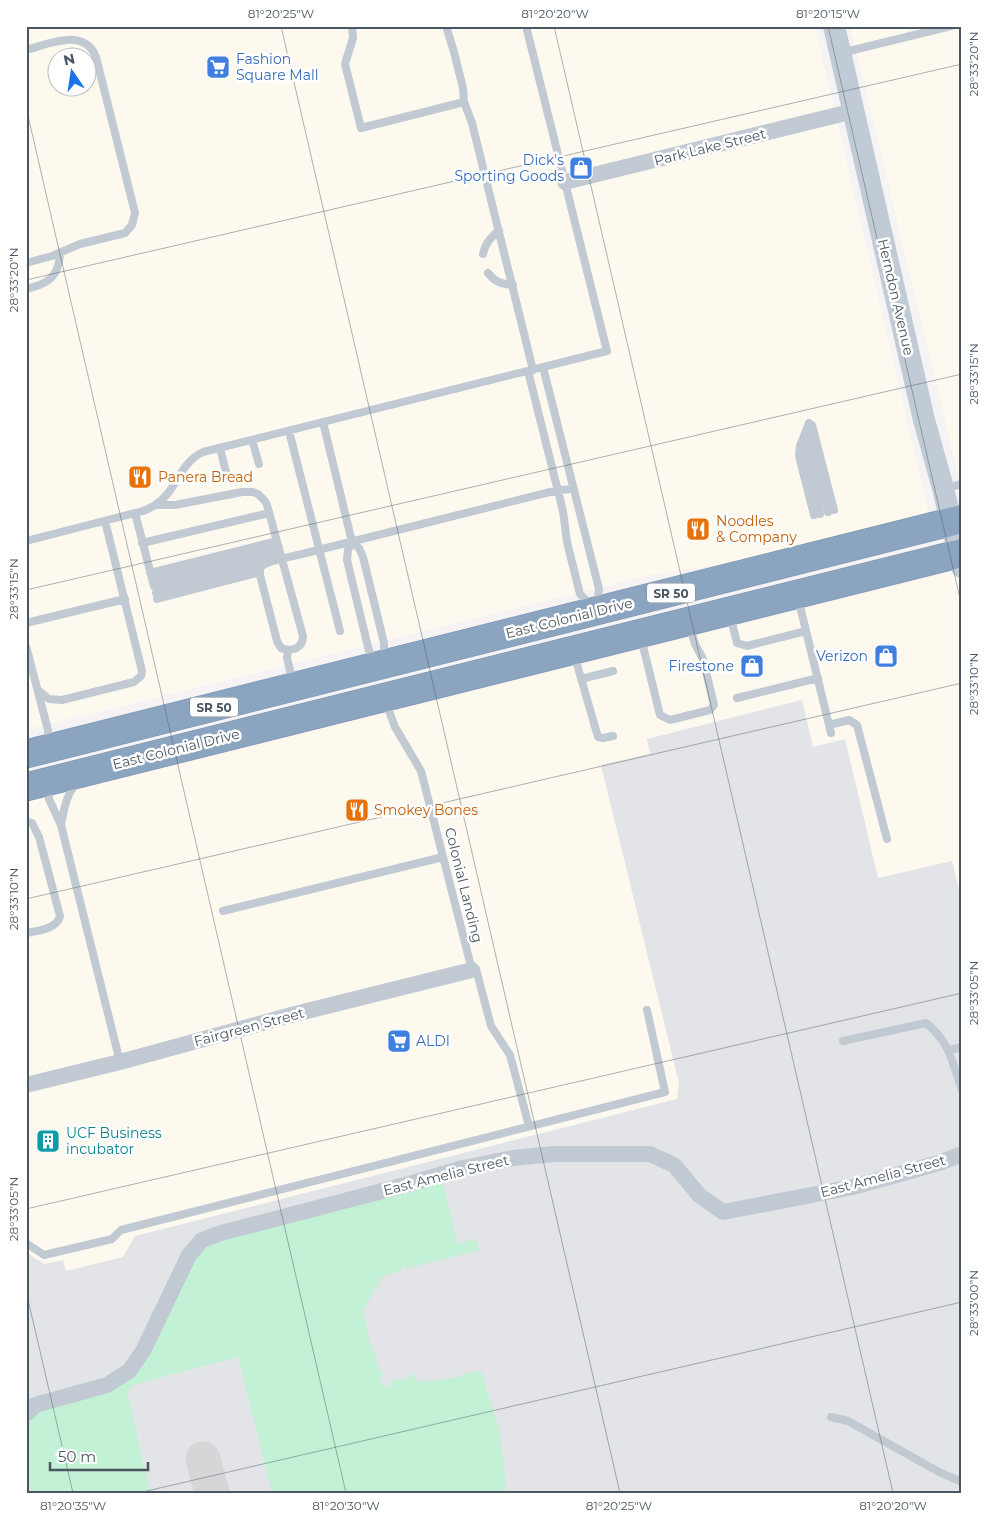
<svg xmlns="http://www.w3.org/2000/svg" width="988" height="1519" viewBox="0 0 988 1519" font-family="Montserrat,sans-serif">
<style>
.commercial{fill:#fdf9ef;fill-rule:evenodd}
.airport{fill:#e2e4e7}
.green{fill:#c3f1d5}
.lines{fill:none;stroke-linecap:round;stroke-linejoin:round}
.taxiway{stroke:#d5d6d8;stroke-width:35}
.highway-casing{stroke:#7690ad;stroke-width:29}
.lane{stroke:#c1cad2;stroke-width:8}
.street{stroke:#c1cad2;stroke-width:16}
.secondary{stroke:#c1cbd6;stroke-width:22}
.highway{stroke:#8ba5c1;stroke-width:28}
.ticks{fill:none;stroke:#4a5661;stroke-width:1;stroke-opacity:0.45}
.labels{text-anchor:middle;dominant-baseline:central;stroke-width:5;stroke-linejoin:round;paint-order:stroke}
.shield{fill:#fff;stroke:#808990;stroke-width:1}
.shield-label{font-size:12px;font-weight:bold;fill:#4a5661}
.shop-label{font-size:14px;fill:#366cbe;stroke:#fff;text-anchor:end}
.street-label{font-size:14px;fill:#4a5661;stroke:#fff}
.food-label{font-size:14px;fill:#c56008;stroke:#fff;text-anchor:start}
.culture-label{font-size:14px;fill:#0d838f;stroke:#fff;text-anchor:start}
.neatline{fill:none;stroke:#4a5661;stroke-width:2}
.ticks-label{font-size:12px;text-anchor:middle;fill:#4a5661}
</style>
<rect width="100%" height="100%" fill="#f5f3f3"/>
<path class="commercial" d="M26 26H815L928 510 920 518 742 561 646 576 32 728 26 733ZM58 58H88V88H58Z
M850 26H962V491L905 254Z
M962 569V903L952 861 878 879 845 739 813 747 802 700 647 740 650 753 601 765 679 1083 677 1099 136 1236 123 1257 66 1271 44 1264 26 1252V802Z"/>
<path class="airport" d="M802 700 813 747 845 739 878 878 952 861 962 903V1493H26V1252L44 1264 63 1260 66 1271 123 1257 135 1236 677 1099 679 1083 601 765 650 754 647 739Z"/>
<path class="green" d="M450 1180 443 1184 457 1244 476 1239 479 1250 405 1269 404 1265 401 1266 402 1270 383 1276 363 1311 371 1347 372 1350 376 1353V1362L383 1375 379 1380 382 1386 388 1387 391 1384 393 1380H403L414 1373 415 1379 420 1382 459 1377 463 1374 481 1371 497 1421 504 1462 506 1493H272L238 1357 132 1385 127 1392 150 1493H32L26 1468V1427L39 1410 132 1377 142 1367 152 1351 189 1266 203 1246Z"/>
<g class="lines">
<path class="taxiway" d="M203 1459 212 1493"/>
<g class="highway-casing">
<path id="highway" d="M26 754 962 519
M26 787 962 553"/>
</g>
<path class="lane" d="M352 26 353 38 345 64 361 128 464 102
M446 26 454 52 463 88 464 102 472 123 533 370
M26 50C49 44 84 27 96 57L135 213 132 225 125 233 80 244 52 256 26 263
M841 53 951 26
M483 254C485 243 491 238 499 230
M488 273C495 282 501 284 513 285
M26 289C48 284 59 277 60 253
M543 367 599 589 597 605
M528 371 563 511 567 542 580 594 591 606
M323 422 352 542 359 548 363 557 384 643V658
M809 423 800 446 799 456 814 515
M812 425 834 510
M807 429 828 512
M289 431 340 631
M252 440 259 464
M803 442 820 514
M220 448 226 472
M945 488 962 484
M157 505H175L242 492H253L258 494 265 501 267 505 303 636C303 649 291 652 281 648L277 641 260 575C260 572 259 570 261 567 266 561 290 557 298 555L558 490 574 489
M135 513 154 586 274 556
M26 541 143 511C179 498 174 466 203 452L607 351 526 26
M352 542 348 550 347 560 368 647 370 653 376 662
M142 543 269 513
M150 573 277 541
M152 579 279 547
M156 593 262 566
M798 598 831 733
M157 599 260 572
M730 615 737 643 747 646 806 631
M26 623 125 599
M641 638 660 715 670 720 710 710 714 705 703 659 695 644 690 627
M26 646 48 730V744
M288 650 287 658 293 683
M574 654 598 737 603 738 613 736
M581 679 613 671
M38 690 49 699 62 700 134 682 141 676 142 671 105 521
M737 698 818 678
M386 703 395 727 421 771 472 970
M829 725 849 720 857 725 887 839
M49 787V799L61 825 120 1062
M26 821 32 823 39 837 60 916C57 929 38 931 26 933
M61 825C64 810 66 794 77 783
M223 911 443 857
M476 969 491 1026 510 1055 529 1126
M843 1041 926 1023C950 1042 952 1062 962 1090
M949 1050 962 1047
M26 1243 44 1255 112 1239 121 1230 665 1092 647 1010
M831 1417 848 1421 939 1472 962 1482"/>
<path class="street" d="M565 182 854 111
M26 1085 120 1062 295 1014 472 970
M26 1414 35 1405 107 1385 129 1371 143 1351 189 1255 202 1240 221 1233 409 1184 463 1168 513 1158 554 1154H650L674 1165 699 1195 723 1212 853 1187 939 1163 962 1154"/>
<path class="secondary" d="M834 26 924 420 943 488 962 567"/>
<use href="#highway" class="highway"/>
</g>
<path class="ticks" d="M281 26 620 1493M554 26 893 1493M828 26 962 607M26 107 346 1493M26 280 962 64M26 590 962 374M26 899 962 683M26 1209 962 993M26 1291 73 1493M138 1493 962 1302"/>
<defs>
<g id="supermarket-square" transform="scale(1.25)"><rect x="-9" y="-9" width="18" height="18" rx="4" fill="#3f7fe0" stroke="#fff"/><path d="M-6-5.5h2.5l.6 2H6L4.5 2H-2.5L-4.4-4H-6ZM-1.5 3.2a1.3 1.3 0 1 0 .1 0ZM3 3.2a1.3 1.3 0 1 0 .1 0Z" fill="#fff"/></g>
<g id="shop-square" transform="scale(1.25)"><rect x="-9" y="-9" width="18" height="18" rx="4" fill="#3f7fe0" stroke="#fff"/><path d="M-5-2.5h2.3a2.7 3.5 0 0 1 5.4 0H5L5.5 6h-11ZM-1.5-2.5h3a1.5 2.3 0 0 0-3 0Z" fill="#fff"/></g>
<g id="restaurant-square" transform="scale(1.25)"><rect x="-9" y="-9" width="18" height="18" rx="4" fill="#e8710a" stroke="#fff"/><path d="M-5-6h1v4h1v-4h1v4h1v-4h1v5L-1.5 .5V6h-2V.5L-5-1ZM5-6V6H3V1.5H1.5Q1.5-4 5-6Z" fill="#fff"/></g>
<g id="building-square" transform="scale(1.25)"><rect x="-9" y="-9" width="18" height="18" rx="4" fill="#0f9aa8" stroke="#fff"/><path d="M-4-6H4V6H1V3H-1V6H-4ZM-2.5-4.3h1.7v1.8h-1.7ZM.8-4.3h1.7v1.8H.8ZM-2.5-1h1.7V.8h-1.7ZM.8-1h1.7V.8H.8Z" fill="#fff"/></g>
</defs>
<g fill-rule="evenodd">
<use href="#supermarket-square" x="218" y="67"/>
<use href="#shop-square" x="581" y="168"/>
<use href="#restaurant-square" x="140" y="477"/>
<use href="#restaurant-square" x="698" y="529"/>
<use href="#shop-square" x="886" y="656"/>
<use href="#shop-square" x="752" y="666"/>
<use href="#restaurant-square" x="357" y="810"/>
<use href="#supermarket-square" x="399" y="1041"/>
<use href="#building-square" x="48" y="1141"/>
</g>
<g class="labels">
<g class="shield">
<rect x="647" y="583.5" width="48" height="19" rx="4"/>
<rect x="190" y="697.5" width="48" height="19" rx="4"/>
</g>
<g class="shield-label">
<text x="671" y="593">SR 50</text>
<text x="214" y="707">SR 50</text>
</g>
<g class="shop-label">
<text x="236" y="59" text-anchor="start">Fashion<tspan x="236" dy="16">Square Mall</tspan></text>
<text x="564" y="160">Dick's<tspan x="564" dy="16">Sporting Goods</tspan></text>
<text x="868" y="656">Verizon</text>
<text x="734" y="666">Firestone</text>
<text x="416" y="1041" text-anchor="start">ALDI</text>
</g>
<g class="street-label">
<text transform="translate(710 147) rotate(-14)">Park Lake Street</text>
<text transform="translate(896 297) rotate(77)">Herndon Avenue</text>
<text transform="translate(569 618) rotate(-14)">East Colonial Drive</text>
<text transform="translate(176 749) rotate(-14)">East Colonial Drive</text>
<text transform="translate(464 885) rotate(76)">Colonial Landing</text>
<text transform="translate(249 1027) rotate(-15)">Fairgreen Street</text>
<text transform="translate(446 1175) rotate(-14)">East Amelia Street</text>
<text transform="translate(883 1176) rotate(-15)">East Amelia Street</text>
</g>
<g class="food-label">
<text x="158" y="477">Panera Bread</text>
<text x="716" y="521">Noodles<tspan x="716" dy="16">&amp; Company</tspan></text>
<text x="374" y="810">Smokey Bones</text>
</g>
<g class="culture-label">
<text x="66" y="1133">UCF Business<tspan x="66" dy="16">incubator</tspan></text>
</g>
</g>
<rect width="988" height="1519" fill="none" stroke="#ffffff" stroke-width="55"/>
<g transform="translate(72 72) rotate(347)"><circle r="24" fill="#ffffff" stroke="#b7bbc0"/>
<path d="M0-4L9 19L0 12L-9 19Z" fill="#1a73e8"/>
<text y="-8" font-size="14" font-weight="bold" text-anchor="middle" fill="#4a5661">N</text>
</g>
<path d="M50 1462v8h98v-8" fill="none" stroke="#4a5661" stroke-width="2.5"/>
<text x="58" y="1462" font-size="15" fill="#4a5661" stroke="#ffffff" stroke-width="4" paint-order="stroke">50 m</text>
<rect x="28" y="28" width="932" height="1464" class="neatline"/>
<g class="ticks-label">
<text x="281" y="18">81°20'25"W</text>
<text x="555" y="18">81°20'20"W</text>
<text x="828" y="18">81°20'15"W</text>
<text transform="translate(974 64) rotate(-90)" y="4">28°33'20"N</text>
<text transform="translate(14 280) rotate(-90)" y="4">28°33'20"N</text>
<text transform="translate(974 374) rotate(-90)" y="4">28°33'15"N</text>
<text transform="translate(14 589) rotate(-90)" y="4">28°33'15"N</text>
<text transform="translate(974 684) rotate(-90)" y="4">28°33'10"N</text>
<text transform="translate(14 899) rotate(-90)" y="4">28°33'10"N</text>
<text transform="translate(974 993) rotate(-90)" y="4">28°33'05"N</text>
<text transform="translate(14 1209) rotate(-90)" y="4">28°33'05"N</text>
<text transform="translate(974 1303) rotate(-90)" y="4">28°33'00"N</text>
<text x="73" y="1510">81°20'35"W</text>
<text x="346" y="1510">81°20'30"W</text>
<text x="619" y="1510">81°20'25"W</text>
<text x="893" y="1510">81°20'20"W</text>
</g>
</svg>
